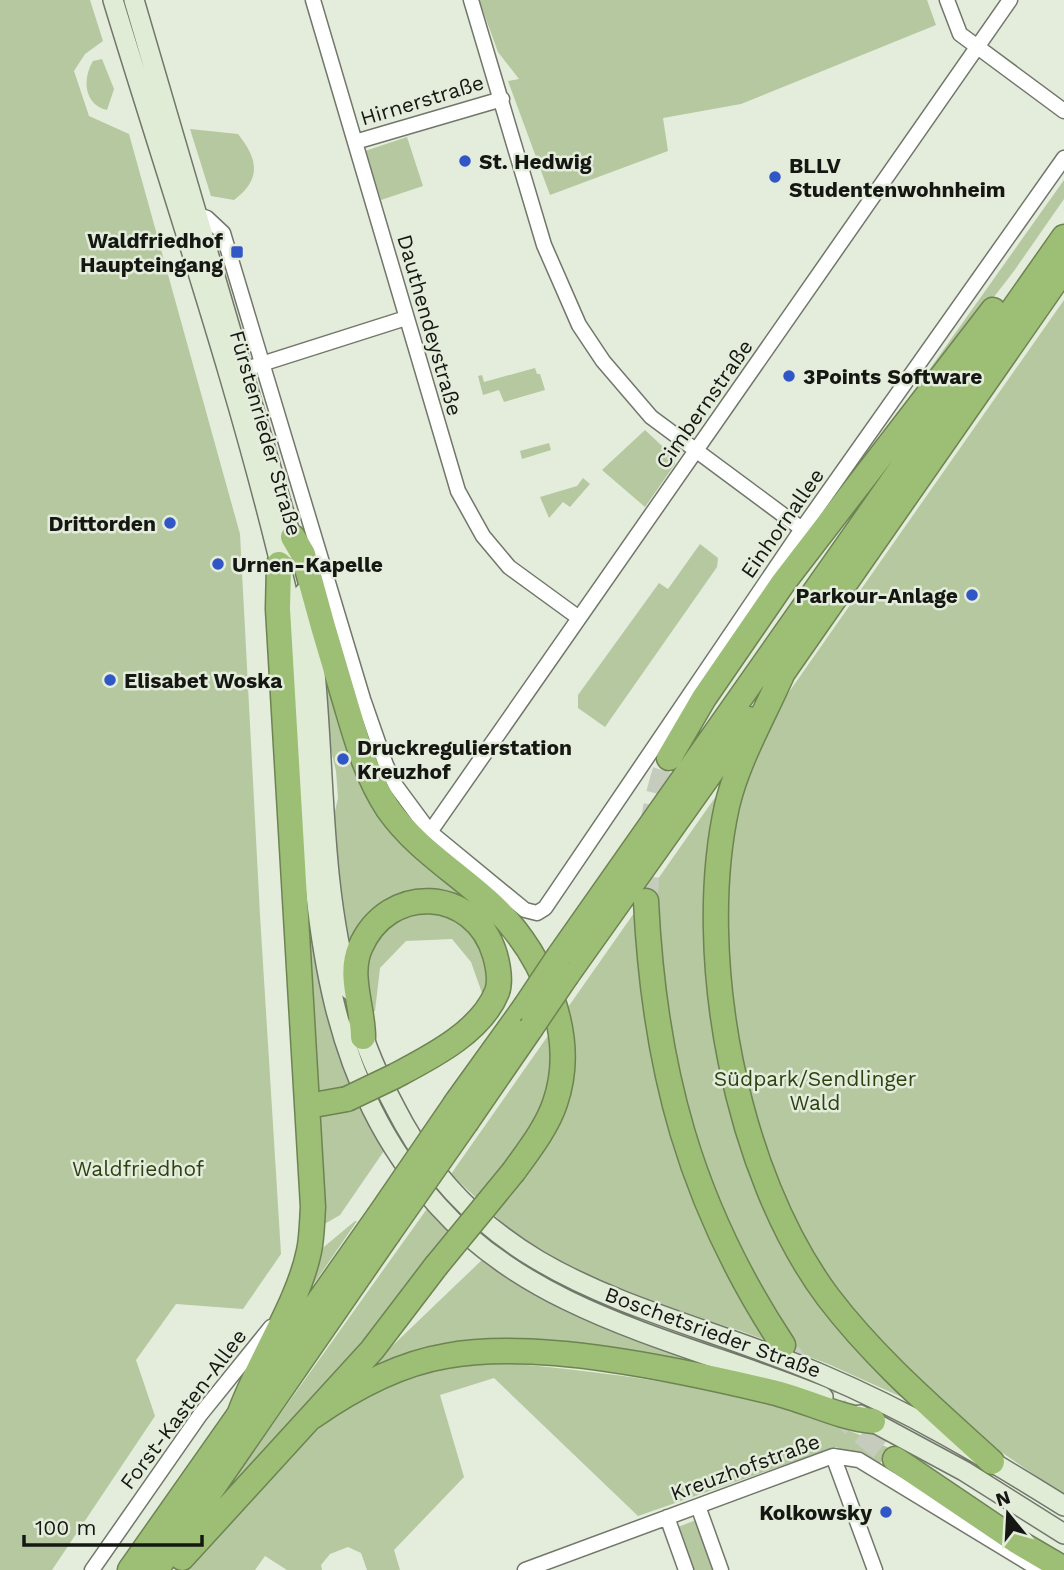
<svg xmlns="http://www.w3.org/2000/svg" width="1064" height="1570" viewBox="0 0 1064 1570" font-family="'Work Sans',sans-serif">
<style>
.green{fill:#b5c8a0}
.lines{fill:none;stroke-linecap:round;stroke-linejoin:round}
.motorway-tunnel{stroke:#c5ccbe;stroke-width:24;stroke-dasharray:24 12;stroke-linecap:butt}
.minor-casing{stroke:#71776a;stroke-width:17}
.secondary-casing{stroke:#71776a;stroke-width:22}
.motorway-casing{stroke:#6d8452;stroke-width:27}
.minor{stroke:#fff;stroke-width:14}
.secondary{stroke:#e1ecd6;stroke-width:19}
.motorway{stroke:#9cbe75;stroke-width:24}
.motorway-bridge-casing{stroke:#6d8452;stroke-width:27;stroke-linecap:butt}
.motorway-bridge{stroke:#9cbe75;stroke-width:24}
.poi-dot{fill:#3156c6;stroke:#e4ecdc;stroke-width:2.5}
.labels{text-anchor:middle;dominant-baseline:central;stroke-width:5;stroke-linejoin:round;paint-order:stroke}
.street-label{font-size:21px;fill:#151812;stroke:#e4ecdc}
.poi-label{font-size:21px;font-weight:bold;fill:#151812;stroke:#e4ecdc;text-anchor:start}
.park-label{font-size:21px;fill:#2d4111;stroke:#e4ecdc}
</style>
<rect width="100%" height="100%" fill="#e4ecdc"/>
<path class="green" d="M0 0H90L103 41 85 54 74 71 89 116 129 134 240 534 260 915 281 1254 243 1309 176 1304 136 1360 155 1416 52 1570H0Z
M479 0H927L936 25 741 104 663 118 668 151 550 195 508 81 519 79 498 52Z
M102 59 114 89 107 110C84 105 82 79 93 61Z
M190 129 238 134C258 159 262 179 234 200L211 196Z
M407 137 423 186 381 200 365 151Z
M1064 180V199L1014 271 836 501Z
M1064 300V1495L957 1422 828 1364 741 1331 637 1298 563 1263 509 1229 451 1174Z
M535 368 537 374H540L545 390 504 402 499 390 483 395 478 376 482 375 484 382Z
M645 430 675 458V464L645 507 602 470Z
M549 443 551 450 522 459 520 451Z
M583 478 590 484 570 507 563 502 549 518 540 497 577 486Z
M700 544 718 558 717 567 605 727 578 708V695L659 583 668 589Z
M322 668 357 764 464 893 462 898 430 893 348 956 337 877 333 820 338 798 336 771 328 738Z
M303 850C309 903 313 970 328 1020 343 1066 363 1106 386 1148L340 1215 321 1226Z
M438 911C484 936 488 940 486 993H482L471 962 452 939 406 941 380 968 375 1011 369 1013C365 978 362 928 405 915 415 911 428 912 438 911Z
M429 1206 466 1242 231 1490 228 1487Z
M355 1221H357L300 1304 319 1251Z
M484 1258 701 1357 693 1369 601 1353 366 1371Z
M478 1360C620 1374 761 1387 891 1449L877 1467 836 1447 638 1516 494 1378 440 1395 464 1477 394 1550 400 1570H367L361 1553 348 1547 330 1554 321 1565 322 1570H287L265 1556 255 1570H185L279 1464 319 1428 360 1398 423 1370Z
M696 1520 714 1570H694L678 1527Z"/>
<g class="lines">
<path class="motorway-tunnel" d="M646 901C648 848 651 808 669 758
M789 1354C820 1395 854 1429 895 1459"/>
<g class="minor-casing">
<path id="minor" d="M313 0 458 491 483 536 509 567 579 618
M471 0 544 245 579 325 603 361 651 417 802 529
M947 0 960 34 1064 111
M355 142 502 99
M198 215 207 218 223 233 363 699 386 765 396 786 430 832 525 910 537 913 545 908 802 529 1064 158
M252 367 406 318
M430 832 1010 0
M833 1456 875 1570
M698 1506 721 1570
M667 1517 686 1570
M92 1570 200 1415 271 1327
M525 1570 833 1456 859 1460 1040 1570"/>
</g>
<g class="secondary-casing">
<path id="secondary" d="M113 0C173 197 242 397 288 597 299 645 300 694 304 741 316 910 318 1073 438 1206 537 1317 692 1343 823 1397
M134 0 295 550
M304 593C329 724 314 862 350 990
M359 1022C369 1058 386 1091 404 1124 498 1291 662 1306 823 1375 908 1411 986 1457 1064 1506
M860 1415 964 1471 1064 1534"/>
</g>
<g class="motorway-casing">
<path id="motorway" d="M293 537 303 554C316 603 330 652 345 701 356 738 366 776 388 809 416 849 458 873 493 906 542 953 579 1034 555 1103 547 1127 529 1150 514 1171
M784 670C765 714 738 759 727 806 694 955 736 1174 828 1297 875 1359 935 1410 992 1462
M775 684 1064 269
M669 758 704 698 783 583 993 310
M646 901C654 1068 690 1204 783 1345
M559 956 1064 237
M567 975 749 719
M363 1037C363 1007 348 976 360 948 388 882 475 887 495 955 498 966 501 981 497 992 481 1032 431 1057 395 1076
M456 1103 525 1007
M308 1106 347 1099
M467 1121 531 1028
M312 1417C352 1389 398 1364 446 1356 538 1339 680 1370 772 1392 806 1400 839 1418 873 1421
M238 1418C257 1363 298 1305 309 1251 312 1237 312 1221 313 1207L278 609 279 564
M895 1459 1018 1542 1064 1569
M182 1558 372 1350 436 1266
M130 1570 378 1217
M156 1570 388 1234"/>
</g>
<use href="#minor" class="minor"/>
<use href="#secondary" class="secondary"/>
<use href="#motorway" class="motorway"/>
<g class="motorway-bridge-casing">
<path id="motorway-bridge" d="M525 1007 559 956
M531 1028 567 975
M347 1099 395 1076
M378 1217 456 1103
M388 1234 467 1121
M436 1266 514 1171"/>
</g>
<use href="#motorway-bridge" class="motorway-bridge"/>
</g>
<g class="poi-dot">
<circle cx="465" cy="161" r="7"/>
<circle cx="775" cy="177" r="7"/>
<rect x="230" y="245" width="14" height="14" rx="3.5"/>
<circle cx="789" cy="376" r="7"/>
<circle cx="170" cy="523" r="7"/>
<circle cx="218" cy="564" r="7"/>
<circle cx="972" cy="595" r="7"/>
<circle cx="110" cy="680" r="7"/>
<circle cx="343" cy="759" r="7"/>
<circle cx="886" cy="1512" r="7"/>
</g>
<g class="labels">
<g class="street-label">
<text transform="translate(422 100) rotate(-17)">Hirnerstraße</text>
<text transform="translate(430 325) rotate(74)">Dauthendeystraße</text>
<text transform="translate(704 404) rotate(-55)">Cimbernstraße</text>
<text transform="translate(266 433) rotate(74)">Fürstenrieder Straße</text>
<text transform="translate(782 523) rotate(-55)">Einhornallee</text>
<text transform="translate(713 1332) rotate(20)">Boschetsrieder Straße</text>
<text transform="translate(183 1409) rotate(-53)">Forst-Kasten-Allee</text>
<text transform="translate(745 1467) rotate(-20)">Kreuzhofstraße</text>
</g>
<g class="poi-label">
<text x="479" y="161">St. Hedwig</text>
<text x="789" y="165">BLLV<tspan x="789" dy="24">Studentenwohnheim</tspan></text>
<text x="223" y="240" text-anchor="end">Waldfriedhof<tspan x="223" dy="24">Haupteingang</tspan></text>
<text x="803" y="376">3Points Software</text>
<text x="156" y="523" text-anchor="end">Drittorden</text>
<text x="232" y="564">Urnen-Kapelle</text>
<text x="958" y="595" text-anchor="end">Parkour-Anlage</text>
<text x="124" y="680">Elisabet Woska</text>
<text x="357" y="747">Druckregulierstation<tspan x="357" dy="24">Kreuzhof</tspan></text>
<text x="872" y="1512" text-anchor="end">Kolkowsky</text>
</g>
<g class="park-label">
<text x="815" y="1078">Südpark/Sendlinger<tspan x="815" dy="24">Wald</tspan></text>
<text x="138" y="1168">Waldfriedhof</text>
</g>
</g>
<g transform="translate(1008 1514) rotate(342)" stroke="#e4ecdc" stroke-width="5" paint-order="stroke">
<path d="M0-5L12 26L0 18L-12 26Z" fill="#151812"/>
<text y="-10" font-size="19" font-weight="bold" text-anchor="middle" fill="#151812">N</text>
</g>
<path d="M24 1535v10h178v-10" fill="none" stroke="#151812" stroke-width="3.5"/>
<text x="35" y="1535" font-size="21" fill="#151812" stroke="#e4ecdc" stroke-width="5" paint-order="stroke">100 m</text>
</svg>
